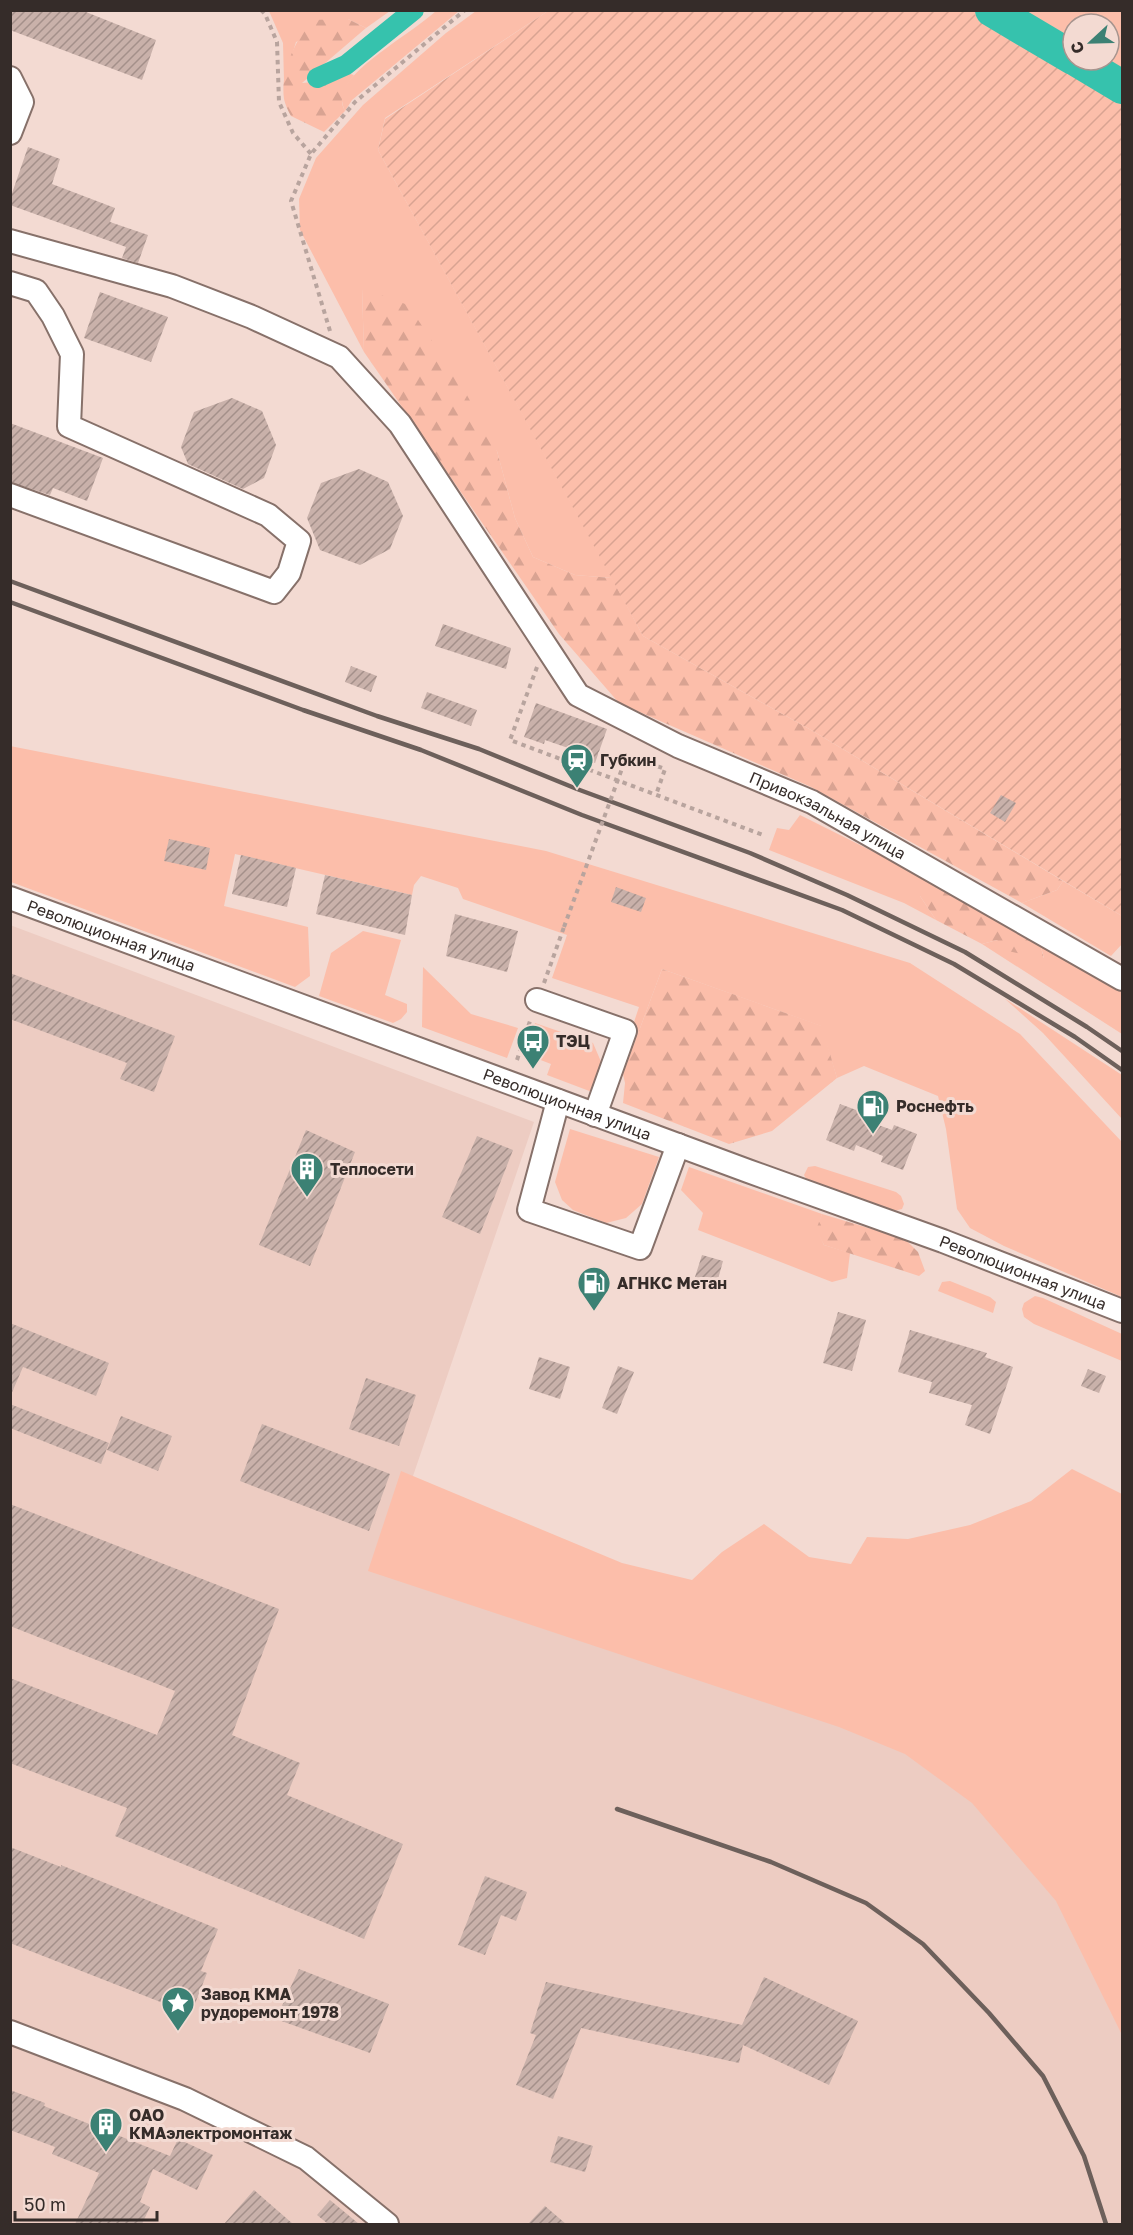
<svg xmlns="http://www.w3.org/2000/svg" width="1133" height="2235" viewBox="0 0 1133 2235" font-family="'Golos Text',sans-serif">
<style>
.built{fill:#edccc2}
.grass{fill:#fcbeaa;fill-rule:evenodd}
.forest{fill:url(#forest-firs)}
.garden{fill:url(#garden-furrows)}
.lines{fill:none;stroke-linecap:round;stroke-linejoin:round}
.canal{stroke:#36c2ad;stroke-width:20}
.river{stroke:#36c2ad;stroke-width:34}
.building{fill:url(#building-hatch)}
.minor-casing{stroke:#87716a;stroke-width:26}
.path{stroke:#b8a49e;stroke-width:4;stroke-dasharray:4.5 4.5;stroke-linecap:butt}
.minor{stroke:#fff;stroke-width:22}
.rail{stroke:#6d605b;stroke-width:4.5}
.path-bridge{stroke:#b8a49e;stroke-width:4;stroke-dasharray:4.5 4.5;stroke-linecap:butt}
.labels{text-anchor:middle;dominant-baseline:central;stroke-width:6;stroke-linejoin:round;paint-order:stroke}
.poi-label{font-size:16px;font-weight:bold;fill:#352c29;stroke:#f3dad2;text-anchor:start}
.street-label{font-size:16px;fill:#352c29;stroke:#f3dad2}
</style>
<defs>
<pattern id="forest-firs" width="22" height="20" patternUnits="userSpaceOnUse" patternTransform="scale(1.5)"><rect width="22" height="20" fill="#fcbeaa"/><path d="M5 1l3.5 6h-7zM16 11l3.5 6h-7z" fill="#d9a392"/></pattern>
<pattern id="garden-furrows" width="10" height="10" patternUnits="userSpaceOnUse" patternTransform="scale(1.5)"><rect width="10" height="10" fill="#fcbeaa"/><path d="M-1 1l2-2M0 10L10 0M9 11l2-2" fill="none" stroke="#d9a392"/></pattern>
<pattern id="building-hatch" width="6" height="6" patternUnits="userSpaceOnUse" patternTransform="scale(1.5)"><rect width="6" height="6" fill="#c9b1aa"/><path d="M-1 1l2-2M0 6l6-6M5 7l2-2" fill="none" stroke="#a4908a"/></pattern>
</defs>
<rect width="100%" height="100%" fill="#f3dad2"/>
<path class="built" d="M10 925 534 1122 387 1552 846 1710 964 1781 1069 1909 1122 2021V2224H11Z"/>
<path class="grass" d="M269 11H390L366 28 348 19 296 42 284 81 283 43Z
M436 11H459L352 100 345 111C342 105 340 95 344 89 357 63 413 32 436 11Z
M476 11H548L385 118 378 150 612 578 575 575 533 557 515 518 497 451 362 289 364 352 300 230 299 199 316 158 363 105 446 33Z
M938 11H1122V110ZM1073 24H1109V60H1073Z
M10 746 546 851 910 963 1020 1034 1122 1142V1297L1004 1246 970 1228 957 1209 946 1129 938 1096 864 1066 837 1078 821 1026 662 969 623 1074 619 1067 639 1007 552 978 567 935 463 899 458 888 421 876 414 885 412 895 235 854 224 906 308 927 310 976 295 987 11 882Z
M800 815 934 882 920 896 936 920 904 903 769 850 777 828 789 830Z
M1063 881 1122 916V944L1111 956 1022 903 1057 890Z
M363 931 401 940 385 995 407 1004V1012L401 1019 393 1023 319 996 331 953Z
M997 940 1044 958 1039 940 1122 986V1034L982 944Z
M423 967 471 1014 518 1028 507 1058 422 1027Z
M1004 998 1122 1075V1119L1043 1033Z
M535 1023 593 1043 602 1064 592 1092 547 1075 551 1064 525 1054Z
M570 1129 659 1157 642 1204 626 1218 606 1223 573 1210 562 1200 555 1182Z
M815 1166 896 1192 901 1196 904 1204 902 1209 894 1211 808 1182 804 1175 808 1167Z
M689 1167 822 1214 817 1230 824 1245 850 1253 847 1278 832 1282 698 1230 703 1213 681 1190Z
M950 1281 990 1297 996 1302 993 1313 938 1291 942 1282Z
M1035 1296 1043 1298 1122 1334V1361L1034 1324 1024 1317 1022 1309 1024 1303Z
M1072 1469 1122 1494V2035L1056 1901 972 1803 905 1754 839 1727 368 1571 401 1471 622 1563 692 1580 722 1552 764 1524 809 1557 851 1564 867 1537 908 1539 970 1525 1031 1501Z"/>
<path class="forest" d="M938 11H1006L1073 50V60H1090L1122 79V110Z
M348 19 366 28 302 83 324 81 343 72 354 75C346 86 337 97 345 111L324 132 291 116C288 111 285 104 284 99 280 71 296 41 311 20Z
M362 288 408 305 461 384 497 451 515 518 533 557 575 575 612 578 643 636 811 730 1063 881 1057 890 1022 903 809 786 619 703 559 634 364 352Z
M934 882 1039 940 1044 959 1008 951 997 940 982 944 936 920 920 896 923 883Z
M662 969 822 1026 837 1078 772 1131 729 1144 623 1103 625 1083 623 1074Z
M822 1214 905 1239 918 1252 925 1271 919 1276 824 1245 816 1230Z"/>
<path class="garden" d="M548 11H969L1122 101V916L811 730 643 636 378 150 385 119Z"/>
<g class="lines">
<path class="canal" d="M317 78 346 65 414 10"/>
<path class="river" d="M992 10 1073 58
M1077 60 1122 87"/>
</g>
<path class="building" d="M10 10H81L156 40 142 80 10 30Z
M28 147 60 159 52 184 115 208 110 222 148 235 138 263 122 258 126 247 10 205V199Z
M100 292 168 317 151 362 84 338Z
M232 398 262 411 276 445 264 478 243 489 188 464 181 447 194 412Z
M10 423 103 458 87 501 53 488 50 495 10 482Z
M359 469 388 482 403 516 390 549 360 565 320 550 307 518 321 483Z
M443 624 511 648 506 669 435 646Z
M351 666 377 676 371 692 345 682Z
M427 692 477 710 471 726 421 708Z
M536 703 607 729 595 763 572 754 574 750 545 740 544 744 524 737Z
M1001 795 1016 803 1005 822 990 813Z
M169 839 210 848 206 870 164 861Z
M241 855 296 868 287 907 232 894Z
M325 875 412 895 405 935 316 914Z
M616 887 646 898 641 912 611 902Z
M455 914 518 931 507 972 446 956Z
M10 973 175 1036 154 1092 120 1079 127 1063 10 1019Z
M840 1104 867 1114 865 1120 892 1130 894 1125 917 1134 903 1170 881 1162 883 1156 856 1145 854 1151 826 1140Z
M306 1130 355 1152 310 1266 259 1245Z
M477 1136 513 1150 480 1234 442 1217Z
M702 1255 723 1261 717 1283 695 1277Z
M838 1312 866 1320 852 1371 823 1363Z
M10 1323 109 1363 96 1396 23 1367 10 1397Z
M910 1330 987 1353 985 1357 1013 1367 990 1434 965 1425 972 1405 929 1393 932 1382 898 1372Z
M539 1357 570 1367 560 1399 529 1389Z
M618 1366 634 1372 617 1414 602 1408Z
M1088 1369 1106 1376 1099 1393 1081 1386Z
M366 1378 416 1395 399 1446 349 1429Z
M10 1404 109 1443 101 1464 10 1428Z
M121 1416 172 1436 158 1471 107 1450Z
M262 1424 390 1474 369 1531 240 1481Z
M10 1504 279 1609 232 1735 300 1763 287 1795 403 1844 364 1939 115 1836 127 1808 10 1763V1678L157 1735 175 1691 10 1626Z
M10 1847 61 1867V1865L218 1929 201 1971 207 1973 191 2014 10 1943Z
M485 1876 527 1892 516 1921 501 1915 485 1955 458 1945Z
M299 1969 389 2004 370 2053 276 2019Z
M764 1977 858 2021 829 2085 743 2045 739 2063 581 2028 553 2099 516 2085 536 2035 530 2033 546 1982 742 2025Z
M10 2090 45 2103 44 2106 170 2156 178 2139 213 2155 197 2190 153 2169 140 2202 150 2207 142 2224H75L99 2173 52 2154 55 2147 10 2130Z
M558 2136 593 2146 585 2172 550 2162Z
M254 2190 293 2224H224Z
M330 2200 359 2224H328L317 2215Z
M545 2206 566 2224H528Z"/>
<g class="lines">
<g class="minor-casing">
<g id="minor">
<path d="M10 78 22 102 10 133"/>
<path id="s1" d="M10 241 172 286 252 317 339 357 400 424 578 695 678 746 812 802 1122 979"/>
<path d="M10 283 36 291 53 316 72 354 69 426 268 515 299 541 289 573 274 592 10 495"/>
<path id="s2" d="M10 898 748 1171 943 1241 1122 1311"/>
<path d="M537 1000 625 1031 595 1115"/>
<path d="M558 1101 529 1210 640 1248 678 1145"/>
<path d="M10 2032 185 2099 306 2158 387 2224"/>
</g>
</g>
<path class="path" d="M261 10 265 14 277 42 279 102 293 133 311 154
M330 331 291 201 311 154 355 102 465 10
M537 667 510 740 763 835
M544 983 564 927
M517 1060 531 1018"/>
<use href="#minor" class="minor"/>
<path class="rail" d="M10 581 377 716 479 749 577 789 750 853 847 895 965 952 1087 1027 1122 1051
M10 602 303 710 421 750 582 815 842 910 954 964 1075 1037 1122 1070
M617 1809 771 1862 866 1903 923 1944 989 2013 1043 2076 1084 2156 1106 2224"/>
<path class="path-bridge" d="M564 927 627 755 665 769 656 795"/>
</g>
<defs>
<g id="station-pin" transform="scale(1.725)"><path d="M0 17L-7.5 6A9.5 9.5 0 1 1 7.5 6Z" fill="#3c8174" stroke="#f3dad2"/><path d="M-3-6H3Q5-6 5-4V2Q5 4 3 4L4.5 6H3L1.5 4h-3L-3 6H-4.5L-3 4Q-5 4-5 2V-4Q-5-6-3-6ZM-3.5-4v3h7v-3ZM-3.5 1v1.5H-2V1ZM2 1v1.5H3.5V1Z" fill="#fff"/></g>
<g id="bus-pin" transform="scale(1.725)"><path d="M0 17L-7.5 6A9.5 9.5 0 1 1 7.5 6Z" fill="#3c8174" stroke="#f3dad2"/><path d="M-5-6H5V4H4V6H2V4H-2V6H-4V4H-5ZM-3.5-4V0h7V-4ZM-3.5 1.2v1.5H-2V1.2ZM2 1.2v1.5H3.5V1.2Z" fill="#fff"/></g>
<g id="fuel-pin" transform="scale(1.725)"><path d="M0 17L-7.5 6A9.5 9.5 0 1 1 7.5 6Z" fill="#3c8174" stroke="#f3dad2"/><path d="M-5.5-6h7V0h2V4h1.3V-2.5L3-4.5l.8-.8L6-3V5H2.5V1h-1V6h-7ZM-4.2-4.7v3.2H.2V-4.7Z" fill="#fff"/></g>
<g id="building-pin" transform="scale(1.725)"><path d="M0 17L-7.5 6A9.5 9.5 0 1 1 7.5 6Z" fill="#3c8174" stroke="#f3dad2"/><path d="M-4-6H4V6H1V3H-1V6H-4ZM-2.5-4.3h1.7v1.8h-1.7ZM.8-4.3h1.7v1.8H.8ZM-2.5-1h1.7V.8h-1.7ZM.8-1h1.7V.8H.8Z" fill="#fff"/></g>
<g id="sight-pin" transform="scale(1.725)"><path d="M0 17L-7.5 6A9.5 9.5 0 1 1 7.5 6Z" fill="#3c8174" stroke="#f3dad2"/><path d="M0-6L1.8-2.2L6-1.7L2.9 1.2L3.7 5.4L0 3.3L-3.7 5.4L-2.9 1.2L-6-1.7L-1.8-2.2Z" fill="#fff"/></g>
</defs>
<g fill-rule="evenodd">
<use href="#station-pin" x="577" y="760"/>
<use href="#bus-pin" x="533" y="1041"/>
<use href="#fuel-pin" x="873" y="1106"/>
<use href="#building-pin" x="307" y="1169"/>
<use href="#fuel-pin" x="594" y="1283"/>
<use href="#sight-pin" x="178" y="2003"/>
<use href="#building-pin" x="106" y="2124"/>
</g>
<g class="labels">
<g class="poi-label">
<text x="600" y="760">Губкин</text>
<text x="556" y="1041">ТЭЦ</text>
<text x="896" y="1106">Роснефть</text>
<text x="330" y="1169">Теплосети</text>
<text x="617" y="1283">АГНКС Метан</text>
<text x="201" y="1994">Завод КМА<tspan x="201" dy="18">рудоремонт 1978</tspan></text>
<text x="129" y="2115">ОАО<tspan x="129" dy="18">КМАэлектромонтаж</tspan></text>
</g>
<g class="street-label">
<text stroke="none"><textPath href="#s1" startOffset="1042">Привокзальная улица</textPath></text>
<text stroke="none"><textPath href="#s2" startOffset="108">Революционная улица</textPath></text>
<text stroke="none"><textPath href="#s2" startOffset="594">Революционная улица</textPath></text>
<text stroke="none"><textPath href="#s2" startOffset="1080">Революционная улица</textPath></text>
</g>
</g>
<rect width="1133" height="2235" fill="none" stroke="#352c29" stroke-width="24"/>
<g transform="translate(1091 42) rotate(248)"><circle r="28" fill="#f3dad2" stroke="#a7948e" stroke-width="1.5"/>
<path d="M0-4.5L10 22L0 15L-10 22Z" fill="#3c8174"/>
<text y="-9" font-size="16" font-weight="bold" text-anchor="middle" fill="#352c29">С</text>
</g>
<path d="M15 2211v9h142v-9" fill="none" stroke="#352c29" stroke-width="3"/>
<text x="24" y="2211" font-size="18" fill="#352c29" stroke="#f3dad2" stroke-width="4.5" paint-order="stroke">50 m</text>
</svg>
